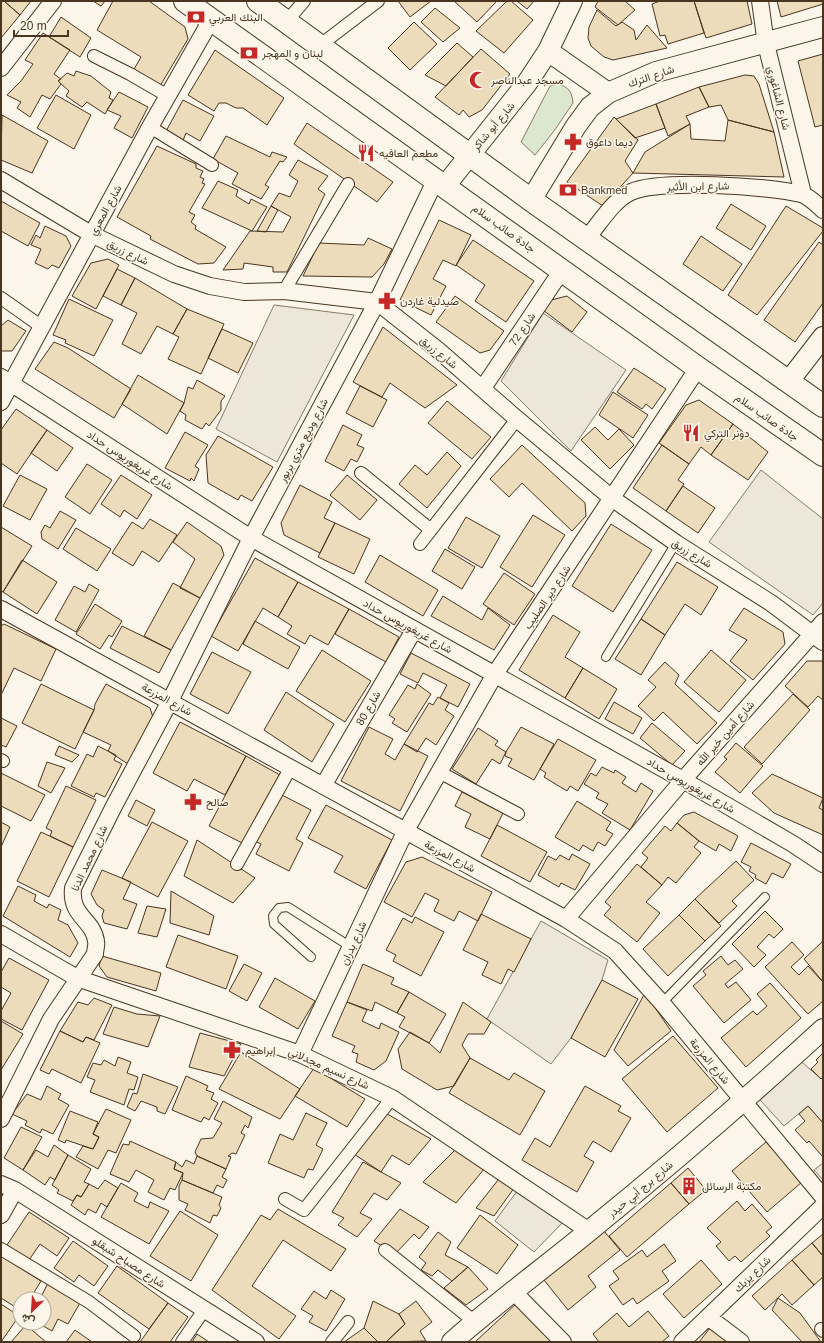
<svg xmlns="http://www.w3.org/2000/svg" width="824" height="1343" viewBox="0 0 824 1343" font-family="Helvetica,Vazirmatn,sans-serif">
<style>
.green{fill:#dce7d0;stroke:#887966}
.parking{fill:#ede7d9;stroke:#887966}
.building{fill:#ecdcbc;stroke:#4a3520}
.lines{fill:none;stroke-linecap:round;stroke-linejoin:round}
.service-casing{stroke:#4a3520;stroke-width:10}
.pedestrian-casing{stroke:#4a3520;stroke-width:14}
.minor-casing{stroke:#4a3520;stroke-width:18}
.tertiary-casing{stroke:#4a3520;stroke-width:22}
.trunk-casing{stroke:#4a3520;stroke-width:24}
.service{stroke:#fbf6e9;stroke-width:8}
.pedestrian{stroke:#fbf6e9;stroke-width:12}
.minor{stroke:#fbf6e9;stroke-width:16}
.tertiary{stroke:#fbf6e9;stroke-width:20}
.trunk{stroke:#fbf6e9;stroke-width:22}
.labels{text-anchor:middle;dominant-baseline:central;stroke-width:3;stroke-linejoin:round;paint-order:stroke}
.poi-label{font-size:11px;fill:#4a3520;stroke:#fbf6e9;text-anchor:start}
.street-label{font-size:11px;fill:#4a3520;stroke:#fbf6e9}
</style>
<rect width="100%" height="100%" fill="#fbf6e9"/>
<path class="green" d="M558 84C569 87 572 92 573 103L554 131 535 155 521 142 550 86Z"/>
<path class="parking" d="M274 305 354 315 277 462 216 429Z
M543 313 626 370 571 451 501 381Z
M761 470 823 519V603L813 615 709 542Z
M541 921 608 960 602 980 571 1038 551 1064 487 1019Z
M802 1062 821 1079 823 1077V1123L808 1106 784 1126 760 1100Z
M823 1163V1180L814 1170Z
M523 1183 569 1216 534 1252 495 1221Z"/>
<path class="building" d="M1 1H4L20 15 1 38Z
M4 1H31L20 15Z
M93 1H105L101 6Z
M113 1H149L185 27 188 39 160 86 133 71 141 57 97 30Z
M398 1H431L410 17Z
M454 1H497L477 22Z
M507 1H511L533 20 504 53 476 31Z
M517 1H534L527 9Z
M598 1H625L635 10 618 25 595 7Z
M660 1H694L704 33 668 44 665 35 660 36 652 4Z
M694 1H747L752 24 706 38Z
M777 1H823V4L781 17Z
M435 8 460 28 443 42 421 22Z
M597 10 616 26 622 22 634 30 636 40 647 25 667 48 613 60 604 57 591 46 588 38 589 27Z
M61 17 91 38 80 57 49 37Z
M414 22 437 44 410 70 388 48Z
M43 33 70 50 54 74 61 79 58 81 61 84 50 99 42 95 30 117 17 108 21 102 7 95 21 81 33 64 25 60Z
M457 43 473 57 446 86 425 75Z
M481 49 510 74 482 110 469 117 463 110 459 115 435 97Z
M215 50 284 98 267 125 243 108H236L226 103H219L214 111 188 95Z
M823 54V125L815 127 798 61Z
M76 71 91 76 111 92 109 98 113 100 105 114 87 102 82 107 66 96 69 91 58 81 67 73 74 76Z
M745 75 754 76 759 84 774 132 728 120 721 105 709 107 699 87Z
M699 87 709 107 686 116 690 124 668 136 656 104Z
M119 92 148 107 132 138 114 128 121 116 107 110Z
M56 95 91 115 74 149 37 128Z
M183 100 214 116 200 141 186 133 182 143 165 133Z
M656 104 665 128 635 138 616 119Z
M2 115 48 141 32 173 1 160Z
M614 117 638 140 625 161 633 173 603 206 567 182Z
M728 120 774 132 784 177 633 173 645 152 690 124 691 139 725 141Z
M307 123 393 182 377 202 294 144Z
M226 136 270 157 272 152 287 157 283 162 280 161 265 185 269 187 261 199 232 184 238 173 213 159Z
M157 146 196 164V168L203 171 200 177 204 179 202 183 205 184 189 212 195 215 191 222 196 226 195 229 226 247 214 263 198 264 150 239 151 236 117 217Z
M298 160 328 176 318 189 325 194 287 272H273V267L244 263 243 269 223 270 250 231 283 232 291 217 271 206 279 193 290 197 298 181 289 175Z
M218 181 238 190 236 196 249 204 251 199 267 207 252 231 202 208Z
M1 201 40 223 28 246 1 231Z
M731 204 766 226 751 250 716 228Z
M271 206 278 210 266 232 257 231Z
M786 206 823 228V231L757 315 728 295Z
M439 220 471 235 456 266 443 260 433 279 446 286 431 315 400 300Z
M45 226 66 236 71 246 59 268 52 265 48 269 35 263 41 249 31 245 36 235 40 238Z
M701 236 742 264 723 291 683 264Z
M368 238 392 249 384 264 372 277 303 276 319 243 364 245Z
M473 240 534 281 506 322 475 301 485 285 456 265Z
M819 242 823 245V303L795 342 764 320Z
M108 259 119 265 96 309 72 296 91 263Z
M117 269 135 278 121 305 103 296Z
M135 278 187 309 173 334 157 326 141 354 122 344 137 313 121 305Z
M455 296 504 331 490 350 480 353 436 322Z
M567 296 587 312 572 332 543 310 551 300Z
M69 299 113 320 94 356 65 343 66 340 53 335Z
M187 309 224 324 201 374 168 359 179 337 173 334Z
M8 320 26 331 12 351H1V326Z
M383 327 457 385 425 408 390 383 382 397 353 382Z
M222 329 253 343 238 373 208 358Z
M54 342 68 348 131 389 114 418 35 369Z
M634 368 666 389 652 409 646 404 642 409 617 392Z
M138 375 184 403 167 434 122 404Z
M197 380 225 396 221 401V410L209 426 206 423 202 429 185 420 186 415 180 411 184 403 188 387 193 389Z
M360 386 387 400 373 427 346 413Z
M613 392 648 415 633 438 599 415Z
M699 400 733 424 711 455 701 447 689 464 659 443 686 405Z
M447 401 491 437 472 459 428 423Z
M16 409 47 430 17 474 1 463V430Z
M733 424 768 452 748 480 711 455Z
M343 425 362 435 357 445 364 448 357 462 351 459 344 471 325 461Z
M595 427 608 440 619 429 634 445 610 469 581 440Z
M47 430 73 448 57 471 31 453Z
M185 432 208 445 195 466 199 469 194 481 191 478 190 481 165 468Z
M218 436 273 467 252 501 241 495 238 500 208 483 206 455Z
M522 445 585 503 586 516 572 531 522 483 509 497 490 479Z
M662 445 689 464 678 480 684 484 666 511 633 488Z
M447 452 461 466 427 508 399 484 415 465 427 475Z
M87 464 112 480 90 514 65 497Z
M20 475 47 489 30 520 3 506Z
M121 475 152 495 137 519 124 510 120 517 101 504Z
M347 475 377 500 360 520 330 495Z
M300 485 332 502 324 518 335 523 320 553 284 535 281 523Z
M683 486 715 508 698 533 666 511Z
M60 511 76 520 58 549 42 539 41 532 45 525 50 528Z
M533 515 565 535 532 587 500 567Z
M466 517 500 536 482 568 448 548Z
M150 519 177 535 159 562 142 551 133 566 112 553 132 522 143 529Z
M187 522 221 546 224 555 200 598 180 588 195 559 173 542Z
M335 523 370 539 354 574 318 557Z
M611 524 652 550 613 612 572 586Z
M1 527 32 546 3 592 1 591Z
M76 528 111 549 97 571 63 549Z
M445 549 475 567 462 589 432 571Z
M380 555 438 590 423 616 365 582Z
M255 558 298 582 278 617 263 608 238 651 211 636Z
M22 560 57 582 37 614 3 592Z
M677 562 718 587 701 615 685 604 665 635 641 619Z
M504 573 535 594 514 625 483 604Z
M298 582 349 609 328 645 310 635 305 644 287 634 292 626 278 617Z
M173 583 200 598 171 650 144 636Z
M89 584 99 590 76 632 55 620 74 586 85 592Z
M443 596 482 620 488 608 510 625 494 650 431 616Z
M95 604 122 621 112 637 109 635 100 649 76 634Z
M744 608 783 632 785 644 753 680 730 661 747 640 729 630Z
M349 609 399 637 386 662 335 634Z
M553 615 580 632 565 657 583 668 565 698 519 670Z
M641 619 665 635 641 675 615 659Z
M255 621 300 647 288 669 243 644Z
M4 624 56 649 41 681 14 668 1 695V626Z
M122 626 171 650 159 673 110 648Z
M322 650 371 681 345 722 296 691Z
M711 650 746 680 719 712 684 682Z
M212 652 251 672 228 714 190 694Z
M411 653 470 684 458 707 440 698 447 685 423 673 418 683 400 674Z
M807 661H823V700L818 696 808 707 785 686Z
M665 662 679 675 675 684 717 723 697 744 663 712 654 721 638 706 656 687 648 680Z
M583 668 617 689 599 719 565 698Z
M41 684 94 710 75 749 22 723Z
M106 684 150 708 153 717 128 764 108 751 111 745 83 732 94 710 95 704Z
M417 684 431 694 407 732 392 723 395 719 389 715 408 685 415 689Z
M286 692 334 724 312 762 264 730Z
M793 694 810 710 762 764 744 747Z
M438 697 449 703 445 710 454 716 436 745 426 738 417 752 404 744 429 703 433 705Z
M614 702 642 718 633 734 605 719Z
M1 718 17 726 6 747 1 745Z
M180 722 246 756 225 795 194 779 187 791 153 773Z
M652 723 685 751 672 765 640 738Z
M369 727 393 739 385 754 395 760 404 744 428 756 400 811 341 781Z
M521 727 554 744 534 780 508 766 512 759 505 756 506 752Z
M478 728 498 741 495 745 506 752 500 764 492 759 476 784 452 769Z
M558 739 596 760 578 791 570 786 567 791 544 777 546 773 540 769Z
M736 743 763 766 740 793 715 772 727 759 724 757Z
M59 746 79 755 72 762 55 755Z
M98 746 116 755 114 760 122 764 105 797 96 793 94 797 71 786 87 754 93 757Z
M246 756 280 775 244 844 209 826Z
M47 762 65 768 51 793 38 786Z
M602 767 614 773 615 770 626 777 622 783 636 792 641 783 653 791 630 830 602 813 608 804 596 798 599 793 584 784 591 773 596 776Z
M1 773 45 795 31 821 1 806Z
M772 774 823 798 819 808 823 810V835L774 813 752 793Z
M66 786 96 800 73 847 50 836 52 831 46 828Z
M462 792 503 813 490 839 465 827 471 814 455 806Z
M280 794 311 810 296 839 303 843 289 871 256 854 261 844 255 841Z
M136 800 155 810 147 826 128 816Z
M577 801 611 822 606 830 613 834 605 846 598 842 593 851 583 845 579 851 555 837Z
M326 805 392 840 366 889 334 872 343 856 308 838Z
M694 812 738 836 731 851 719 844 716 851 699 841 677 823 684 815Z
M1 822 10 827 1 847Z
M152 822 188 841 158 897 122 878Z
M677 823 699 841 694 847 701 853 676 883 668 877 662 885 641 867 648 858 642 853 665 826 671 831Z
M497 825 547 852 530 882 481 856Z
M41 832 73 847 49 897 17 881Z
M197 840 255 878 233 903 184 876Z
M751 843 791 864 783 878 772 873 766 884 755 878 756 875 749 871 751 867 741 862Z
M572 854 590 864 575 890 561 883 559 887 538 875 548 856 556 860 560 855 569 860Z
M422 857 492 892 478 921 459 911 454 921 434 911 439 900 425 893 412 917 384 902 406 862Z
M736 861 754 880 732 901 737 906 719 923 695 899Z
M637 864 662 885 646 902 660 913 637 942 604 915 611 907 605 902Z
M102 870 131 882 123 899 137 904 127 929 104 923 102 916 104 910 97 905 91 894Z
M18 886 36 895 34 901 47 908 49 904 61 910 58 920 68 925 78 943 70 957 3 916Z
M171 891 214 916 209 935 170 923Z
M695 899 721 926 705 941 679 915Z
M147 906 166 909 157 937 138 933Z
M765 911 783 929 774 938 769 934 757 947 766 955 754 967 732 944Z
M481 914 531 939 514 972 508 969 501 984 482 975 488 962 463 950Z
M679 915 705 941 668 976 643 949Z
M415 917 444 932 421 976 393 961 396 955 386 950 403 918 412 923Z
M178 935 238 956 226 989 166 967Z
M823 941V982L804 959Z
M792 942 804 955 791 967 799 975 808 966 823 982V1001L808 1014 765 967Z
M102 956 161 973 156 991 107 977 99 966Z
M721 956 728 965 735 960 743 969 725 984 728 988 736 982 751 1000 724 1023 693 986 706 975 703 971Z
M9 958 49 980 22 1030 1 1019V1011L11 993 1 987V972Z
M244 964 262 973 247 1001 229 991Z
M363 964 394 978 391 984 409 992 397 1013 375 1002 372 1011 347 1002Z
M275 978 315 1001 298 1029 259 1007Z
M602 980 638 999 605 1057 571 1038Z
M770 983 801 1018 746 1067 721 1038 753 1011 757 1015 767 1006 757 994Z
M409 992 446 1014 429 1043 399 1027 405 1017 397 1013Z
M645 993 671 1031 628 1066 614 1050Z
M94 998 112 1005 94 1040 86 1037 83 1042 60 1031 78 1002 88 1005Z
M347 1002 367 1010 362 1021 379 1029 381 1023 399 1032 386 1061 374 1070 356 1062 358 1054 352 1052 355 1046 332 1036Z
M463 1002 491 1022 484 1034H468L462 1045 470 1058 454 1086 437 1090 402 1069 398 1049 410 1032 429 1043 440 1053Z
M114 1007 137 1014 160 1016 148 1047 103 1034Z
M1 1021 23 1034 1 1070Z
M60 1031 83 1042 86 1037 100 1043 81 1083 52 1069 49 1074 40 1070Z
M200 1033 241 1044 224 1076 189 1067Z
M673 1036 718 1088 667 1132 622 1079Z
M241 1052 300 1089 280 1119 219 1089Z
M823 1053V1077L821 1079 811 1069 818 1062 816 1060Z
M118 1057 131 1062 127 1073 138 1077 134 1090 129 1089 124 1105 90 1092 95 1080 87 1077 93 1063 101 1065 104 1060 115 1066Z
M470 1058 509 1080 514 1073 545 1091 520 1135 449 1093Z
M314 1068 365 1099 347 1127 295 1096Z
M143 1074 178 1087 165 1114 157 1111V1107L141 1101 135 1111 127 1107 133 1093 137 1094Z
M186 1076 208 1086 206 1090 214 1093 211 1099 218 1103 209 1120 204 1117 201 1122 172 1110Z
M47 1086 61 1094 58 1099 69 1105 53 1134 42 1129 40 1133 25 1125 27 1121 12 1114 27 1094 41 1100Z
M585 1086 621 1106 618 1111 631 1118 611 1152 593 1141 584 1156 594 1162 577 1192 522 1160 535 1138 550 1147Z
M223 1101 252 1117 248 1128 245 1125 241 1133 245 1135 236 1154 232 1153 228 1156 231 1157 226 1169 197 1156 195 1152 201 1139 213 1138 222 1123 214 1119Z
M808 1106 823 1123V1157L809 1141 807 1143 795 1130 805 1121 799 1114Z
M106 1109 131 1120 116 1153 108 1150 98 1169 76 1157 83 1146 93 1149 99 1137 93 1134Z
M70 1111 98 1122 93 1134 99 1137 93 1149 66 1140 65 1143 58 1140Z
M382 1111 431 1139 409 1165 392 1155 381 1172 351 1152Z
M306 1113 327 1123 316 1145 323 1149 313 1170 308 1169 304 1178 268 1163 280 1134 293 1140Z
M21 1127 42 1137 23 1170 4 1158Z
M130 1141 176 1162 174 1169 183 1173 175 1190 170 1188 164 1200 148 1192 154 1180 136 1170 129 1182 110 1174 123 1144 129 1145Z
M766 1142 802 1182 767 1212 732 1171Z
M54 1145 68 1155 55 1180 50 1177 45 1185 23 1170 36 1150 48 1157Z
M455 1150 485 1168 456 1203 423 1182Z
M68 1155 91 1169 84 1182 89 1184 81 1197 77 1195 73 1201 57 1193 59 1190 52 1185Z
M197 1156 226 1169 222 1177 227 1180 223 1188 217 1185 213 1193 182 1180 183 1173 174 1169 176 1162 182 1167 186 1160 194 1164Z
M363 1162 401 1183 387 1200 374 1193 360 1213 372 1219 357 1237 338 1225 344 1218 332 1212Z
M688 1168 706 1190 689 1204 671 1183Z
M502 1175 517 1184 494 1216 476 1208Z
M105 1180 118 1188 107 1207 101 1203 96 1213 88 1209 85 1215 71 1205 77 1195 81 1197 89 1184 98 1189Z
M182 1180 222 1197 219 1205 221 1208 217 1216 213 1215 210 1223 185 1210 188 1204 179 1200V1186Z
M121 1183 138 1193 134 1201 148 1208 150 1202 169 1211 149 1244 101 1217Z
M671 1183 689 1204 627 1257 609 1236Z
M737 1201 745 1211 752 1204 772 1227 766 1232 770 1236 741 1262 735 1256 729 1261 716 1246 721 1242 707 1228Z
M278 1209 346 1249 331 1271 283 1240 252 1286 296 1316 279 1339 212 1290 261 1215 270 1220Z
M400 1209 429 1227 419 1239 414 1234 395 1254 374 1241Z
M180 1211 218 1235 191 1281 150 1256Z
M29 1212 69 1238 57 1256 40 1244 29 1260 7 1245Z
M480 1215 518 1245 497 1274 457 1248Z
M604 1231 620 1250 588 1276 596 1287 568 1310 544 1280Z
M438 1232 451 1242 445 1255 468 1267 452 1281 438 1270 432 1276 421 1270 426 1263 419 1257Z
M823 1234V1256L812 1243Z
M73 1241 108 1266 94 1286 79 1275 74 1282 54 1268Z
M812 1243 823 1256V1277L814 1285 792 1260Z
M664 1244 676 1261 662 1271 669 1281 637 1304 633 1298 623 1305 609 1286 619 1279 613 1271 642 1250 647 1257Z
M1 1256 41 1281 30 1299H20V1310L1 1298Z
M701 1260 722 1284 684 1318 663 1294Z
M792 1260 814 1285 792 1305 782 1294 765 1310 752 1296Z
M117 1266 168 1303 149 1329 98 1293Z
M468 1267 488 1289 466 1305 444 1288Z
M48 1283 81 1301 68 1324 58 1319 52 1331 38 1323H44V1299H40Z
M331 1290 345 1299 326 1331 309 1322 313 1316 301 1309 314 1291 326 1299Z
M778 1298 800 1313 821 1342H802L772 1310Z
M373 1301 399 1314 405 1324 386 1342H378L364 1328Z
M416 1301 432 1322 420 1331 426 1341 386 1342 405 1324 399 1314Z
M519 1301 553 1342H475Z
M168 1303 188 1317 170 1342H140Z
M1 1304 19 1316 1 1342Z
M648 1311 669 1336 662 1342H599L593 1334 617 1313 629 1327Z
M26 1325 46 1342H11Z
M364 1328 378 1342H344Z
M710 1328 728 1342H699Z
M75 1330 92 1342H66Z
M197 1334 209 1342H192Z"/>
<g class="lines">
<g class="service-casing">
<path id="service" d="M606 657 676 543
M311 957 274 924 273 916 279 908 288 907 351 947
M662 1003 765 897"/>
</g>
<g class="pedestrian-casing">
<path id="pedestrian" d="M287 21 304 1
M319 46 378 1
M94 56 130 74 168 96
M150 127 212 165
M284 291 348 184
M1 298 42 327
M361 473 431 530
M420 544 517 419
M1 760 3 761
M439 772 518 814
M237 864 291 767
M285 1199 304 1210 392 1098
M1 1249 89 1302 134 1336
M385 1250 475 1322
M821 1329 823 1331
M182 1342 204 1310
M332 1342 348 1322"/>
</g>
<g class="minor-casing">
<path id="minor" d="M760 1 766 44 803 194
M1 68 53 1
M1 180 91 234 174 274 210 286 244 292 284 291 377 302 438 350 517 419 613 499 676 543 771 603 823 642
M587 238C600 223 613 200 631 192 659 179 770 186 801 194 809 196 817 205 823 210
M1 377 251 538 683 780 793 844 823 864
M483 388 562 270
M1 402 150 127 211 20
M1 609 566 919 615 951 662 1003 823 1197
M323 786 414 630
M566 919 683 780 823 622
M1 934 77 978 300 1054 392 1098 589 1231
M300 1054 405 832 495 674 698 368
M1 1119 51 1019 95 954C95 950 97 945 96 941 93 919 70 917 73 888L114 806 170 701 251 538 377 302 436 179
M1 1184 15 1190 256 1342
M1 1215 15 1190
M513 1291 563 1342
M708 1317 741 1342
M682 1342 823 1206"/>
</g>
<g class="tertiary-casing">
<path id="tertiary" d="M548 51 608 93
M445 186 527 83 548 51 572 1
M531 200 576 126 590 107 608 93 656 72 823 27
M789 381 823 337
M452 1342C496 1303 544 1268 589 1231 669 1166 747 1099 823 1029"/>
</g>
<g class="trunk-casing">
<path id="trunk" d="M185 1 698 368 823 455
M258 1 531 200 823 406"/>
</g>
<use href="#service" class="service"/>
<use href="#pedestrian" class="pedestrian"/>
<use href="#minor" class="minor"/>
<use href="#tertiary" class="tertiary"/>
<use href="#trunk" class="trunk"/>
</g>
<defs>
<g id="bank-bare" transform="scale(1.38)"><path d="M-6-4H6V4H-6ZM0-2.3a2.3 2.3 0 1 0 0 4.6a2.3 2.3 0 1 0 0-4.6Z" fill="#c62828" stroke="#fbf6e9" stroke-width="2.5" paint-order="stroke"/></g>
<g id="mosque-bare" transform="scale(1.38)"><path d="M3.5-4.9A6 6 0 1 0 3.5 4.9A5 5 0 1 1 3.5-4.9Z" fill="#c62828" stroke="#fbf6e9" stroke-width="2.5" paint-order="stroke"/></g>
<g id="pharmacy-bare" transform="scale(1.38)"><path d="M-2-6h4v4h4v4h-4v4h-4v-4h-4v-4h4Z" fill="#c62828" stroke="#fbf6e9" stroke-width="2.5" paint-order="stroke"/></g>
<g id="restaurant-bare" transform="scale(1.38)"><path d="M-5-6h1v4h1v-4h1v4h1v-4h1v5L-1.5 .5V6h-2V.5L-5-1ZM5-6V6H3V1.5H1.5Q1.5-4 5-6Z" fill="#c62828" stroke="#fbf6e9" stroke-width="2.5" paint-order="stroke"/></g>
<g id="building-bare" transform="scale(1.38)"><path d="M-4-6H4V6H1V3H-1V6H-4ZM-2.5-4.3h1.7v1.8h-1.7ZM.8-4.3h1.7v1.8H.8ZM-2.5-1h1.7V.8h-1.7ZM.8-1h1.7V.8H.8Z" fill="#c62828" stroke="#fbf6e9" stroke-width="2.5" paint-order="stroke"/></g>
</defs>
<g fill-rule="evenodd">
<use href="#bank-bare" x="196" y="17"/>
<use href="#bank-bare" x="249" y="53"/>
<use href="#mosque-bare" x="478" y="80"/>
<use href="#pharmacy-bare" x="573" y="142"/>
<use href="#restaurant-bare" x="366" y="153"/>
<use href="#bank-bare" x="568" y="190"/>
<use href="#pharmacy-bare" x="387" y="301"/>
<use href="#restaurant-bare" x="691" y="433"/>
<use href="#pharmacy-bare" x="193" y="802"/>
<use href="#pharmacy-bare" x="232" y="1050"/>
<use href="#building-bare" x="689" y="1186"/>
</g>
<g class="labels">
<g class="poi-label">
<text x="209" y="17">البنك العربي</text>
<text x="262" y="53">لبنان و المهجر</text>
<text x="491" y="80">مسجد عبدالناصر</text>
<text x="586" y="142">ديما داعوق</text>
<text x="379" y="153">مطعم العافيه</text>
<text x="581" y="190">Bankmed</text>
<text x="400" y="301">صيدلية غاردن</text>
<text x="704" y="433">دونر التركي</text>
<text x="206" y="802">صالح</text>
<text x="245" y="1050">إبراهيم</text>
<text x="702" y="1186">مكتبة الرسائل</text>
</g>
<g class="street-label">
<text transform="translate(651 76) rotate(-19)">شارع الترك</text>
<text transform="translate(779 98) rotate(76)">شارع الشاغوري</text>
<text transform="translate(493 126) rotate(-50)">شارع أبو شاكر</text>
<text transform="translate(698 186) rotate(-1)">شارع ابن الأثير</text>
<text transform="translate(105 210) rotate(-61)">شارع المعري</text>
<text transform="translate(504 228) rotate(36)">جادة صائب سلام</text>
<text transform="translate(128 252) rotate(26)">شارع زريق</text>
<text transform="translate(522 329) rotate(-56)">شارع 72</text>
<text transform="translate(439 352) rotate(39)">شارع زريق</text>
<text transform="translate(767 417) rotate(35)">جادة صائب سلام</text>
<text transform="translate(303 440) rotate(-62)">شارع وديع متري بربور</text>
<text transform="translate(130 460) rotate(33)">شارع غريغوريوس حداد</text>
<text transform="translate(692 553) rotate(32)">شارع زريق</text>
<text transform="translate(547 597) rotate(-56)">شارع دير الصليب</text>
<text transform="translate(408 626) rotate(29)">شارع غريغوريوس حداد</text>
<text transform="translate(167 699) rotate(29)">شارع المزرعة</text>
<text transform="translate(368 708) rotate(-60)">شارع 80</text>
<text transform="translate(725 733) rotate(-49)">شارع أمين خير الله</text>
<text transform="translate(691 785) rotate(30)">شارع غريغوريوس حداد</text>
<text transform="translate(450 856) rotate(28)">شارع المزرعة</text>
<text transform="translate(89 858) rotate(-65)">شارع محمد الدنا</text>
<text transform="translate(353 943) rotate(-65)">شارع بدران</text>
<text transform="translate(710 1061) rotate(50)">شارع المزرعة</text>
<text transform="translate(329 1068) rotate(24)">شارع نسيم مجدلاني</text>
<text transform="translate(640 1189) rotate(-40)">شارع برج أبي حيدر</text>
<text transform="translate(129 1262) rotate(33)">شارع مصباح شبقلو</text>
<text transform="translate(752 1274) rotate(-44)">شارع يزبك</text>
</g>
</g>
<rect width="824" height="1343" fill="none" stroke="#4a3520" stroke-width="4"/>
<g transform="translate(32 1311) rotate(205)"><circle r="19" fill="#fbf6e9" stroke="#b4a999"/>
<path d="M0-3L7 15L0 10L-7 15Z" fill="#c62828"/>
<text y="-6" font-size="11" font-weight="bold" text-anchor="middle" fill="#4a3520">ش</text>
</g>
<path d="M14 30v6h54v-6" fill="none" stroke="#4a3520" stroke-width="2"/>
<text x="20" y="30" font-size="12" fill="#4a3520" stroke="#fbf6e9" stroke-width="3" paint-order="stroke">20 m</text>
</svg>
